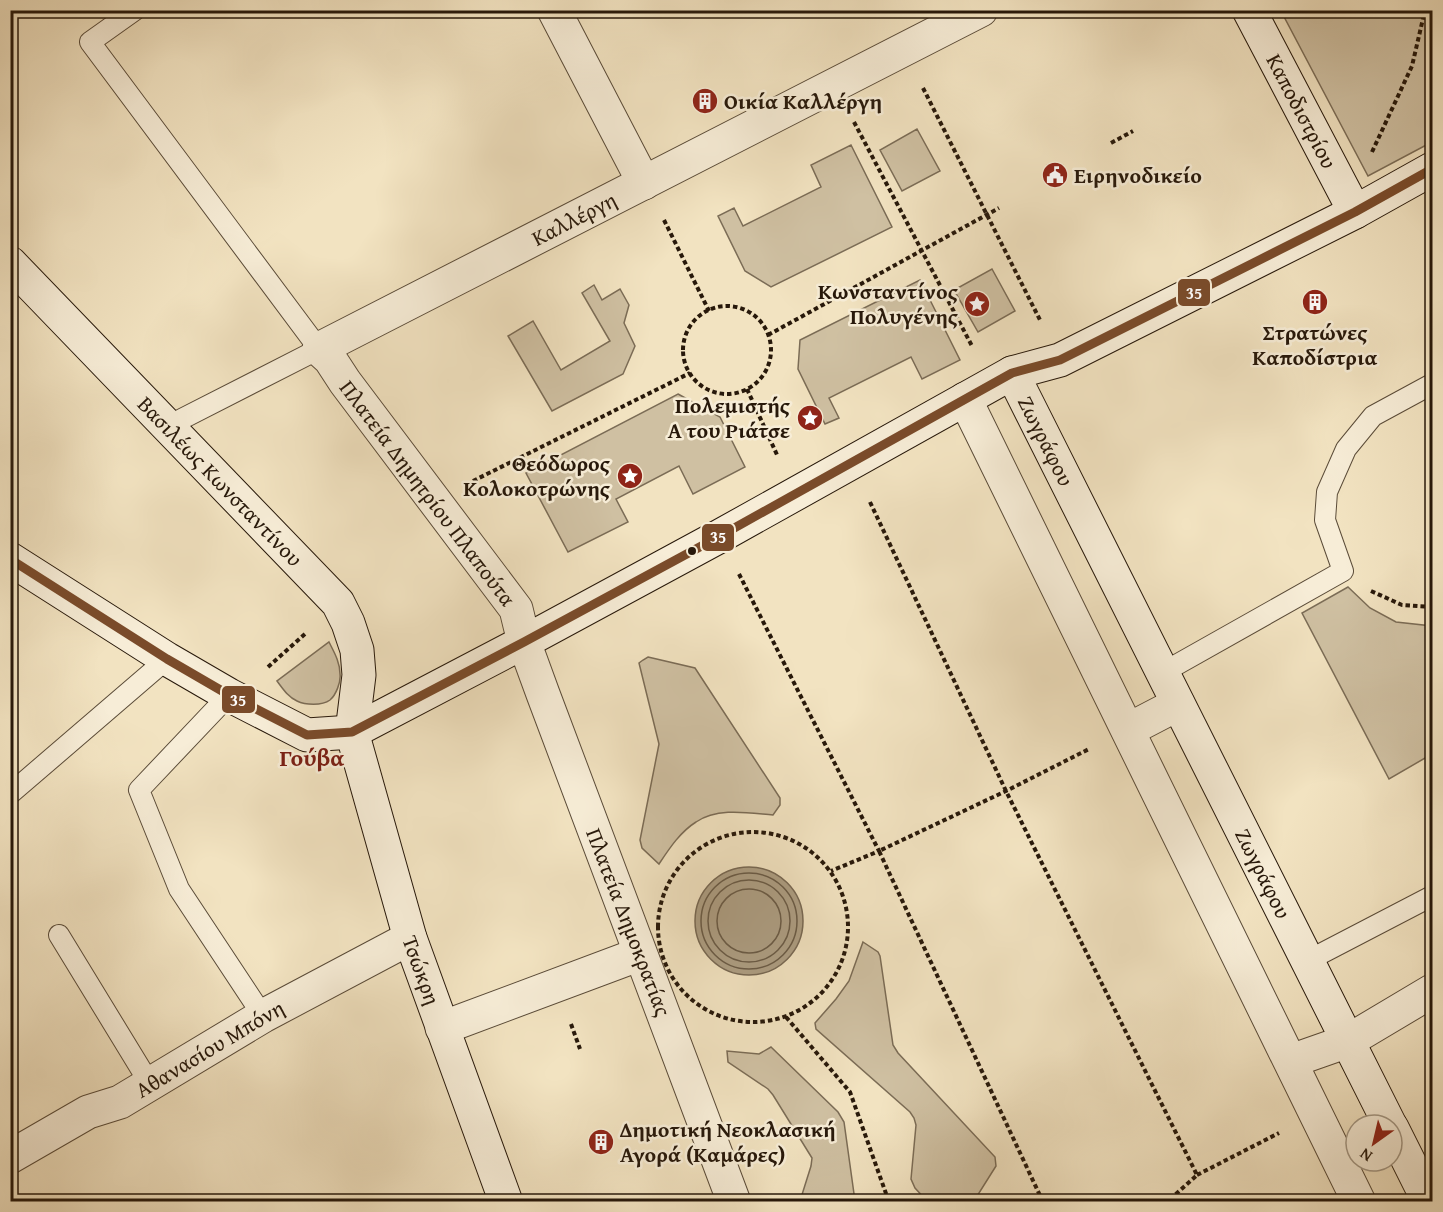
<svg xmlns="http://www.w3.org/2000/svg" width="1443" height="1212" viewBox="0 0 1443 1212" font-family="'Gentium Book Plus',serif">
<style>
.green{fill:#cfc0a2;stroke:#7b6c56;stroke-width:1.5}
.water{fill:#ad9e83;stroke:#776853;stroke-width:1.5}
.lines{fill:none;stroke-linecap:round;stroke-linejoin:round}
.shore{stroke:#6a5b46;stroke-width:1.5}
.lane-casing{stroke:#5a4b38;stroke-width:22}
.street-casing{stroke:#5a4b38;stroke-width:35}
.secondary-casing{stroke:#27180a;stroke-width:35}
.path{stroke:#27180a;stroke-width:4;stroke-dasharray:4.5 3;stroke-linecap:butt}
.lane{stroke:#f7edd7;stroke-width:20}
.street{stroke:#f7edd7;stroke-width:33}
.secondary{stroke:#f7edd7;stroke-width:33}
.bus-1-casing{stroke:#f7edd7;stroke-width:14}
.bus-1{stroke:#7a4b2a;stroke-width:9}
.bus-dot{fill:#27180a;stroke:#f7edd7;stroke-width:2}
.labels{text-anchor:middle;dominant-baseline:central;stroke-width:5;stroke-linejoin:round;paint-order:stroke}
.poi-label{font-size:22px;font-weight:bold;fill:#27180a;stroke:#f7edd7;text-anchor:start}
.street-label{font-size:22px;fill:#27180a;stroke:#f7edd7}
.neighbourhood-label{font-size:24px;font-weight:bold;fill:#7a1f14;stroke:#f7edd7}
.line-badge{stroke:#f7edd7;stroke-width:2}
.badge-label{font-size:16px;text-anchor:middle;font-weight:bold;fill:#fff}
</style>
<rect width="100%" height="100%" fill="#f2e3c1"/>
<filter id="stains"><feTurbulence type="fractalNoise" baseFrequency=".00333" numOctaves="4"/><feColorMatrix values="0 0 0 0 .2 0 0 0 0 .09 0 0 0 0 .02 0 0 0 .5 -.17"/></filter>
<radialGradient id="worn" r=".72"><stop offset=".6" stop-color="#630" stop-opacity="0"/><stop offset="1" stop-color="#630" stop-opacity=".3"/></radialGradient>
<path class="green" d="M1281 11H1432V142L1368 176Z
M917 129 940 171 902 191 880 150Z
M851 145 892 227 771 287 745 271 718 216 734 208 743 226 821 187 811 165Z
M992 269 1015 311 978 332 954 290Z
M920 280 960 360 922 379 911 357 829 398 839 418 825 424 798 369 800 340Z
M594 285 602 300 620 289 629 305 624 323 635 346 623 374 552 411 508 336 533 321 561 370 610 341 582 293Z
M678 394 720 417 745 467 693 494 679 466 616 499 628 522 568 552 526 473Z
M1348 587 1370 608 1396 622 1432 626V754L1389 779 1302 613Z
M329 642C334 652 340 662 340 674 341 682 336 695 330 700 322 706 305 705 297 701 288 697 283 689 277 681Z
M648 657 695 668 780 798V805L773 815C749 813 718 807 696 822 680 832 669 849 659 864L642 848 640 840 659 744 639 663 643 660Z
M863 942 878 952 880 956 893 1045 898 1053 995 1157 996 1166 974 1201H927L915 1188 911 1179 916 1125 914 1118 910 1112 816 1029 815 1023 836 999 849 981Z
M771 1047 838 1112 844 1122 855 1201H800L811 1166 812 1158 773 1095 768 1089 728 1062 727 1051 759 1054Z"/>
<path class="water" d="M695 921a54 54 0 1 1 108 0a54 54 0 1 1-108 0Z"/>
<g class="lines">
<path class="shore" d="M701 921a48 48 0 1 1 96 0a48 48 0 1 1-96 0Z
M708 921a41 41 0 1 1 82 0a41 41 0 1 1-82 0Z
M717 921a32 32 0 1 1 64 0a32 32 0 1 1-64 0Z"/>
<g class="lane-casing">
<path id="lane" d="M135 10 90 42 319 349 168 426
M1162 673 1343 571 1325 520 1327 492 1346 449 1373 416 1432 384
M229 695 139 790 179 889 263 1016
M10 794 167 659
M59 935 150 1084
M1307 961 1432 896"/>
</g>
<g class="street-casing">
<g id="street">
<path d="M554 10 644 183"/>
<path d="M965 399 1359 1202"/>
<path d="M1128 730 1178 704"/>
<path d="M442 1028 640 954"/>
<path d="M1291 1061 1348 1041 1432 991"/>
<path id="s1" d="M10 1157 88 1112 120 1102 263 1016 410 938"/>
<path id="s2" d="M734 1202 543 694 524 642 516 609 345 382 330 359 319 349 981 10"/>
</g>
</g>
<g class="secondary-casing">
<g id="secondary">
<path id="s3" d="M1249 10 1355 212"/>
<path id="s4" d="M10 263 338 603 348 623 357 650 359 675 352 732 410 938 506 1202"/>
<path id="s5" d="M1012 373 1390 1125"/>
<path d="M10 559 167 659 229 695 307 735 352 732 524 642 720 536 1012 373 1060 360 1355 212 1432 169"/>
<path d="M1392 1128 1429 1202"/>
</g>
</g>
<path class="path" d="M923 88 1041 322
M854 122 972 346
M1111 143 1133 131
M1372 152 1412 66 1425 10
M10 205H11
M664 220 709 311
M683 350a44 44 0 1 1 88 0a44 44 0 1 1-88 0Z
M768 335 999 208
M747 389 778 457
M473 481 690 373
M870 502 1006 791 1197 1175 1167 1202
M739 574 879 851 831 871
M1371 591 1402 605 1432 607
M268 667 305 634
M658 927a95 95 0 1 1 190 0a95 95 0 1 1-190 0Z
M786 1017 850 1092 889 1202
M571 1024 580 1049
M1197 1175 1279 1133
M1043 1202 879 851 1006 791 1089 749"/>
<use href="#lane" class="lane"/>
<use href="#street" class="street"/>
<use href="#secondary" class="secondary"/>
<g class="bus-1-casing">
<path id="bus-1" d="M10 559 167 659 229 695 307 735 352 732 524 642 720 536 1012 373 1060 360 1355 212 1432 169"/>
</g>
<use href="#bus-1" class="bus-1"/>
</g>
<defs>
<g id="building-disc" transform="scale(1.35)"><circle r="9.5" fill="#8f2418" stroke="#f7edd7"/><path d="M-4-6H4V6H1V3H-1V6H-4ZM-2.5-4.3h1.7v1.8h-1.7ZM.8-4.3h1.7v1.8H.8ZM-2.5-1h1.7V.8h-1.7ZM.8-1h1.7V.8H.8Z" fill="#fff"/></g>
<g id="civic-disc" transform="scale(1.35)"><circle r="9.5" fill="#8f2418" stroke="#f7edd7"/><path d="M-.6-6.5H3V-4.5H.6V-3L4-1V1h2V6H-6V1h2V-1L-.6-3ZM-1.2 2.5V6h2.4V2.5Z" fill="#fff"/></g>
<g id="sight-disc" transform="scale(1.35)"><circle r="9.5" fill="#8f2418" stroke="#f7edd7"/><path d="M0-6L1.8-2.2L6-1.7L2.9 1.2L3.7 5.4L0 3.3L-3.7 5.4L-2.9 1.2L-6-1.7L-1.8-2.2Z" fill="#fff"/></g>
</defs>
<g fill-rule="evenodd">
<use href="#building-disc" x="705" y="101"/>
<use href="#civic-disc" x="1055" y="175"/>
<use href="#building-disc" x="1315" y="302"/>
<use href="#sight-disc" x="977" y="304"/>
<use href="#sight-disc" x="810" y="418"/>
<use href="#sight-disc" x="630" y="476"/>
<use href="#building-disc" x="601" y="1142"/>
</g>
<circle class="bus-dot" cx="692" cy="551" r="5"/>
<g class="labels">
<g class="poi-label">
<text x="724" y="101">Οικία Καλλέργη</text>
<text x="1074" y="175">Ειρηνοδικείο</text>
<text x="958" y="291" text-anchor="end">Κωνσταντίνος<tspan x="958" dy="25">Πολυγένης</tspan></text>
<text x="1315" y="332" text-anchor="middle">Στρατώνες<tspan x="1315" dy="25">Καποδίστρια</tspan></text>
<text x="790" y="405" text-anchor="end">Πολεμιστής<tspan x="790" dy="25">Α του Ριάτσε</tspan></text>
<text x="610" y="463" text-anchor="end">Θεόδωρος<tspan x="610" dy="25">Κολοκοτρώνης</tspan></text>
<text x="620" y="1129">Δημοτική Νεοκλασική<tspan x="620" dy="25">Αγορά (Καμάρες)</tspan></text>
</g>
<g class="street-label">
<text stroke="none"><textPath href="#s3" startOffset="114">Καποδιστρίου</textPath></text>
<text stroke="none"><textPath href="#s2" startOffset="1245">Καλλέργη</textPath></text>
<text stroke="none"><textPath href="#s5" startOffset="76">Ζωγράφου</textPath></text>
<text stroke="none"><textPath href="#s4" startOffset="303">Βασιλέως Κωνσταντίνου</textPath></text>
<text transform="translate(428 493) rotate(53)">Πλατεία Δημητρίου Πλαπούτα</text>
<text stroke="none"><textPath href="#s5" startOffset="560">Ζωγράφου</textPath></text>
<text transform="translate(629 922) rotate(69)">Πλατεία Δημοκρατίας</text>
<text stroke="none"><textPath href="#s4" startOffset="854">Τσώκρη</textPath></text>
<text stroke="none"><textPath href="#s1" startOffset="228">Αθανασίου Μπόνη</textPath></text>
</g>
<g class="neighbourhood-label">
<text x="312" y="757">Γούβα</text>
</g>
</g>
<g class="line-badge">
<rect x="1177" y="278" width="34" height="29" rx="6" fill="#7a4b2a"/>
<rect x="701" y="523" width="34" height="29" rx="6" fill="#7a4b2a"/>
<rect x="221" y="685" width="35" height="29" rx="6" fill="#7a4b2a"/>
</g>
<g class="badge-label">
<text x="1194" y="299">35</text>
<text x="718" y="543">35</text>
<text x="238" y="706">35</text>
</g>
<rect width="1443" height="1212" fill="none" stroke="#f2e3c1" stroke-width="36"/>
<rect x="12" y="12" width="1419" height="1188" fill="none" stroke="#27180a" stroke-width="3"/>
<rect x="18" y="18" width="1407" height="1176" fill="none" stroke="#27180a" stroke-width="1.5"/>
<g transform="translate(1374 1143) rotate(214)"><circle r="28" fill="#f7edd7" stroke="#a49885" stroke-width="1.5"/>
<path d="M0-4.5L10 22L0 15L-10 22Z" fill="#8f2418"/>
<text y="-9" font-size="16" font-weight="bold" text-anchor="middle" fill="#27180a">N</text>
</g>
<rect width="100%" height="100%" filter="url(#stains)"/>
<rect width="100%" height="100%" fill="url(#worn)"/>
</svg>
